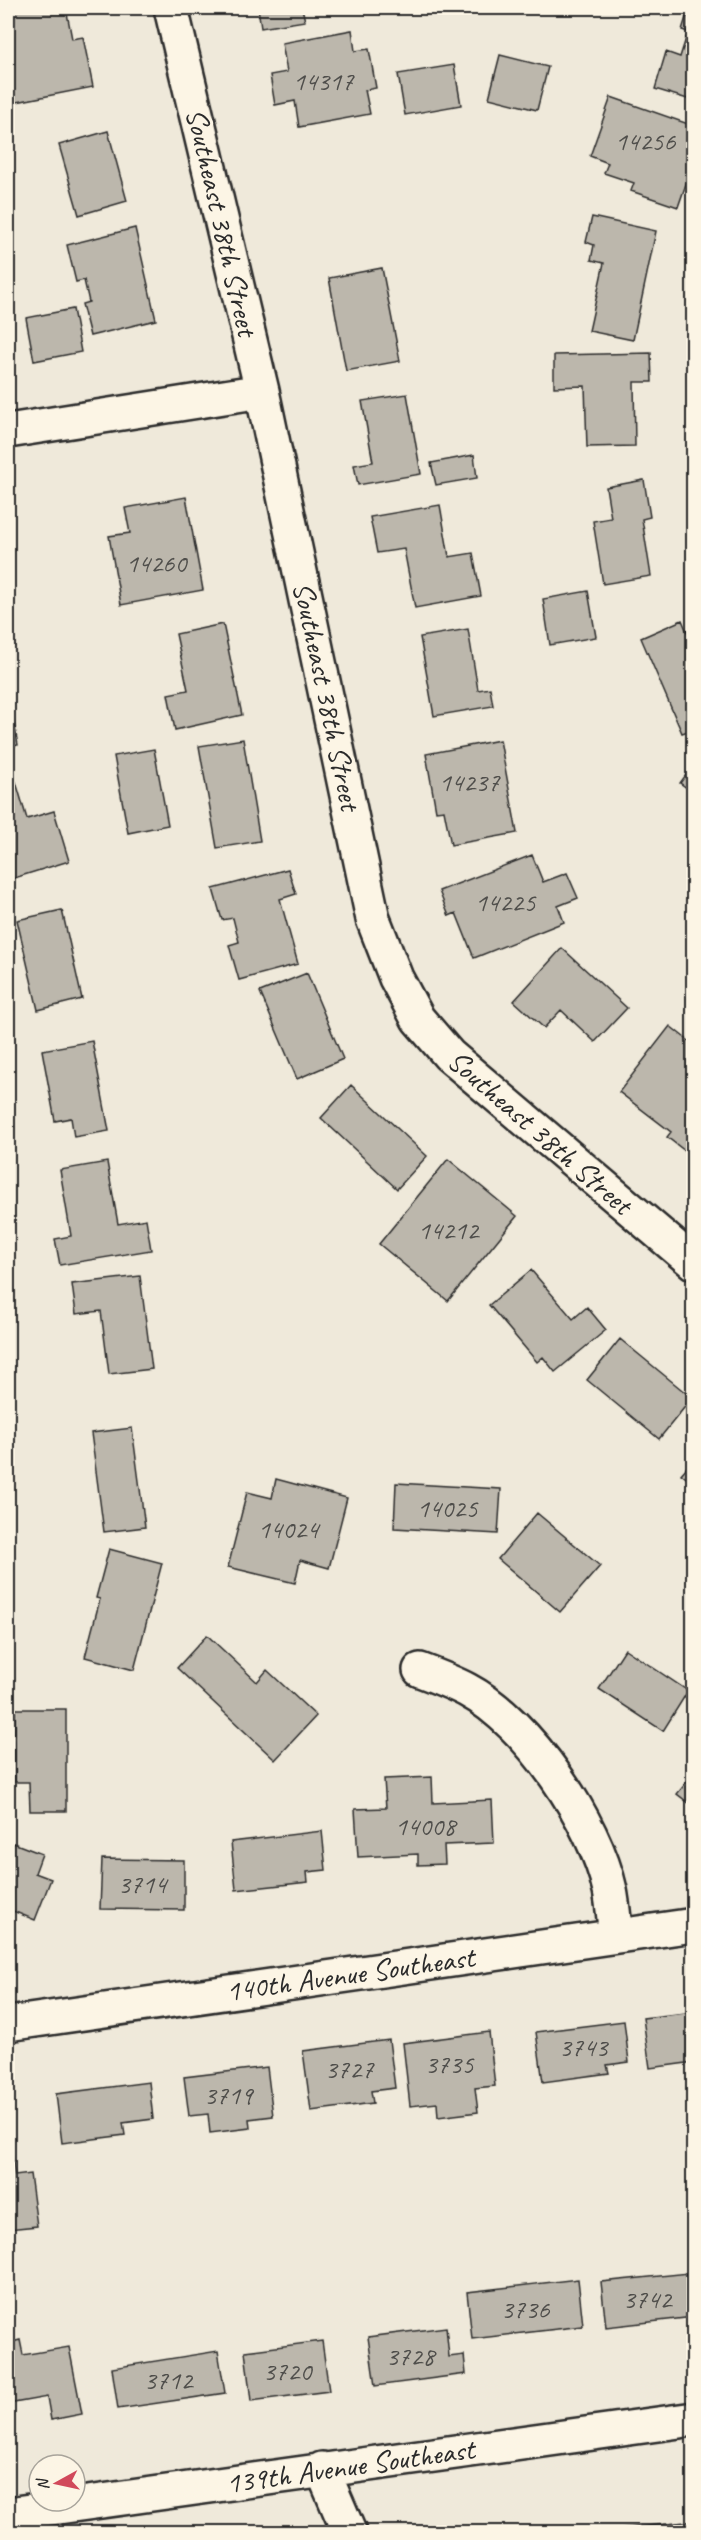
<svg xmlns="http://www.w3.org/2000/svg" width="701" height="2540" viewBox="0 0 701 2540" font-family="Caveat,sans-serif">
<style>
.building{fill:#bcb7ac;stroke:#2b2b2b;stroke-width:1.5}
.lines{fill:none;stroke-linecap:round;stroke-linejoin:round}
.minor-casing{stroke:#2b2b2b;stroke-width:38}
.minor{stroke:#fcf5e5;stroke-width:33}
.labels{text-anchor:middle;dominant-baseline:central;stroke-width:6;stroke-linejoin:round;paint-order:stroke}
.number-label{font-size:27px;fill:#4f4e4b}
.street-label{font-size:30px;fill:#2b2b2b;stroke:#fcf5e5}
</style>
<rect width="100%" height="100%" fill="#efe9da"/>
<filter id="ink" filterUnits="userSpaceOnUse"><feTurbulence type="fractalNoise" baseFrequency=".0167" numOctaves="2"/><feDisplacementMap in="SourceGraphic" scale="12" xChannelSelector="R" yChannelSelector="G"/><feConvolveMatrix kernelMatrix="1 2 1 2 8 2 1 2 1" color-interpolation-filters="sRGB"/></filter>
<g filter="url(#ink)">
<path class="building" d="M10 8H66L72 39 83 37 93 87 11 103 10 98H8V12H11Z
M258 8H302L305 21 261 28Z
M689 8H694V101L655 89 666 52 680 57 688 32 682 30Z
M352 30 355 51 369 49 376 88 365 90 370 114 299 127 295 101 275 105 270 75 287 72 282 43Z
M500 55 548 67 537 110 489 98Z
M454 65 461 105 405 115 398 74Z
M611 97 694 126V161L678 207 631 191 634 183 604 173 608 163 590 156Z
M108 131 127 201 79 215 59 145Z
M592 217 656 231 633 340 589 331 604 263 591 260 594 245 586 242Z
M135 228 156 320 90 336 82 304 89 302 84 280 76 282 67 245Z
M382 268 400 361 346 371 329 278Z
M73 309 81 352 34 361 26 318Z
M651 353 652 382H634L635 446 587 447 585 386 554 387V355Z
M407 394 421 474 358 485 354 465 373 462 362 401Z
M474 455 477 478 436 485 431 463Z
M644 480 650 517 642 519 651 576 603 584 593 521 611 518 606 487Z
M186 497 203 590 121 605 109 536 130 533 125 508Z
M440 505 449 557 473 553 481 596 415 608 404 549 377 553 370 517Z
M588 591 596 637 550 645 543 599Z
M682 620 694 648V729L682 733 641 638Z
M223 624 242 715 175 730 168 694 188 690 176 634Z
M468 629 478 690 490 688 493 706 434 716 420 637Z
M8 691 18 745 8 747Z
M243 739 260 841 217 848 199 746Z
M500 740 517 833 451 845 444 810 436 811 426 754Z
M154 749 168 825 128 833 114 756Z
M694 764V793L680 783Z
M16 782 27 819 54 811 69 861 8 880V785Z
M532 855 543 882 567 873 578 898 558 906 564 922 474 958 456 913 449 916 439 891Z
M288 869 296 894 280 899 298 964 239 980 229 945 239 942 233 918 222 920 213 889Z
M62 910 82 999 38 1010 17 920Z
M562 948 627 1008 595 1042 561 1010 544 1028 514 1001Z
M307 973 343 1059 297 1079 260 992Z
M670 1026 694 1045V1158L667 1137 671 1132 619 1092Z
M92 1041 109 1131 74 1137 71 1118 55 1121 42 1050Z
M351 1085 427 1156 397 1189 321 1118Z
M448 1159 517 1216 448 1301 379 1244Z
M107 1162 118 1224 146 1219 151 1250 60 1265 55 1239 71 1236 60 1170Z
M531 1270 573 1319 587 1307 606 1330 555 1372 543 1357 537 1362 489 1305Z
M140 1276 152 1369 109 1374 101 1311 76 1314 72 1284Z
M620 1339 692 1398 659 1439 587 1380Z
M132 1428 145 1527 104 1532 91 1433Z
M694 1459V1484L681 1474Z
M276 1479 347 1498 329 1568 300 1560 295 1583 228 1567 247 1492 272 1498Z
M396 1483 501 1489 498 1534 394 1528Z
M537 1513 600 1566 560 1612 498 1559Z
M109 1549 162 1563 134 1670 85 1657 100 1599 96 1598Z
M207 1635 257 1682 267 1670 316 1716 275 1760 177 1668Z
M625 1649 688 1691 663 1731 599 1689Z
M15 1709H66V1811H30L29 1782H15Z
M694 1773V1807L677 1794Z
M432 1777 433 1803 492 1800 494 1843 444 1845 445 1864 418 1865V1854L358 1857 355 1809 386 1808 384 1779Z
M322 1831 326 1870 307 1872 308 1882 236 1890 231 1842Z
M8 1841 42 1854 35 1873 51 1879 35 1920 8 1909Z
M102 1859 184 1860V1910L100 1909Z
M694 2012V2062L650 2068 643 2018Z
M624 2021 629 2062 607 2065 609 2073 543 2082 536 2032Z
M489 2032 495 2086 475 2088 478 2112 438 2117 437 2103 410 2106 403 2043Z
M389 2040 395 2088 371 2091 373 2103 311 2111 303 2051Z
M267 2067 273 2116 249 2119 250 2128 210 2133 208 2114 189 2116 184 2077Z
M149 2082 153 2119 123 2123 125 2135 62 2143 56 2094Z
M8 2118 15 2176 30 2174 37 2226 8 2229Z
M689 2273 694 2317 606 2327 601 2282Z
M578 2279 583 2326 472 2339 467 2292Z
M446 2327 449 2357 464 2355 466 2374 375 2386 368 2337Z
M20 2340 23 2355 69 2347 82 2414 51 2420 47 2397 8 2404V2343Z
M322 2341 329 2391 251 2401 245 2351Z
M218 2351 225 2393 118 2409 112 2368Z
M694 2521V2532H621L620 2529Z"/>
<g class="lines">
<g class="minor-casing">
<path id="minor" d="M171 8 262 391 373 919 396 978 418 1019 449 1055 694 1263
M8 431 262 391
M420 1670C436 1676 452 1682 467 1690 529 1723 595 1822 610 1890 613 1905 614 1921 616 1936
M8 2024 694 1925
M322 2469 349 2532
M8 2514 694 2419"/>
</g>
<use href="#minor" class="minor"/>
</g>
</g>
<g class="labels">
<g class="number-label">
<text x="323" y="81">14317</text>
<text x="645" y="141">14256</text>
<text x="156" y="563">14260</text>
<text x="469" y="782">14237</text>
<text x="505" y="902">14225</text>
<text x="448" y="1230">14212</text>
<text x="447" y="1508">14025</text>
<text x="288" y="1529">14024</text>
<text x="425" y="1826">14008</text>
<text x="142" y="1884">3714</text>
<text x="583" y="2047">3743</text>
<text x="449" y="2064">3735</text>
<text x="349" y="2069">3727</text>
<text x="228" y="2095">3719</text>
<text x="647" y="2299">3742</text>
<text x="525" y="2309">3736</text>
<text x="410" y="2356">3728</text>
<text x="287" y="2371">3720</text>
<text x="168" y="2380">3712</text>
</g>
<g class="street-label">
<text transform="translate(222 222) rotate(77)">Southeast 38th Street</text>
<text transform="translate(327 696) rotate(78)">Southeast 38th Street</text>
<text transform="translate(540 1132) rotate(41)">Southeast 38th Street</text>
<text transform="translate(350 1974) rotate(-8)">140th Avenue Southeast</text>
<text transform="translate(350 2466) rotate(-8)">139th Avenue Southeast</text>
</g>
</g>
<rect width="701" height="2540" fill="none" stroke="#fcf5e5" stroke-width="30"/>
<rect x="15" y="15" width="671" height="2510" fill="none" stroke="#2b2b2b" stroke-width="2" filter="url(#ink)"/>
<g transform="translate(57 2483) rotate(262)"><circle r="28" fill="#fcf5e5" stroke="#a8a49b" stroke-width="1.5"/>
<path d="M0-4.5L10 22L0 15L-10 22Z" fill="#d1495b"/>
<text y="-9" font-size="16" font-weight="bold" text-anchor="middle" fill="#2b2b2b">N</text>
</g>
</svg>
